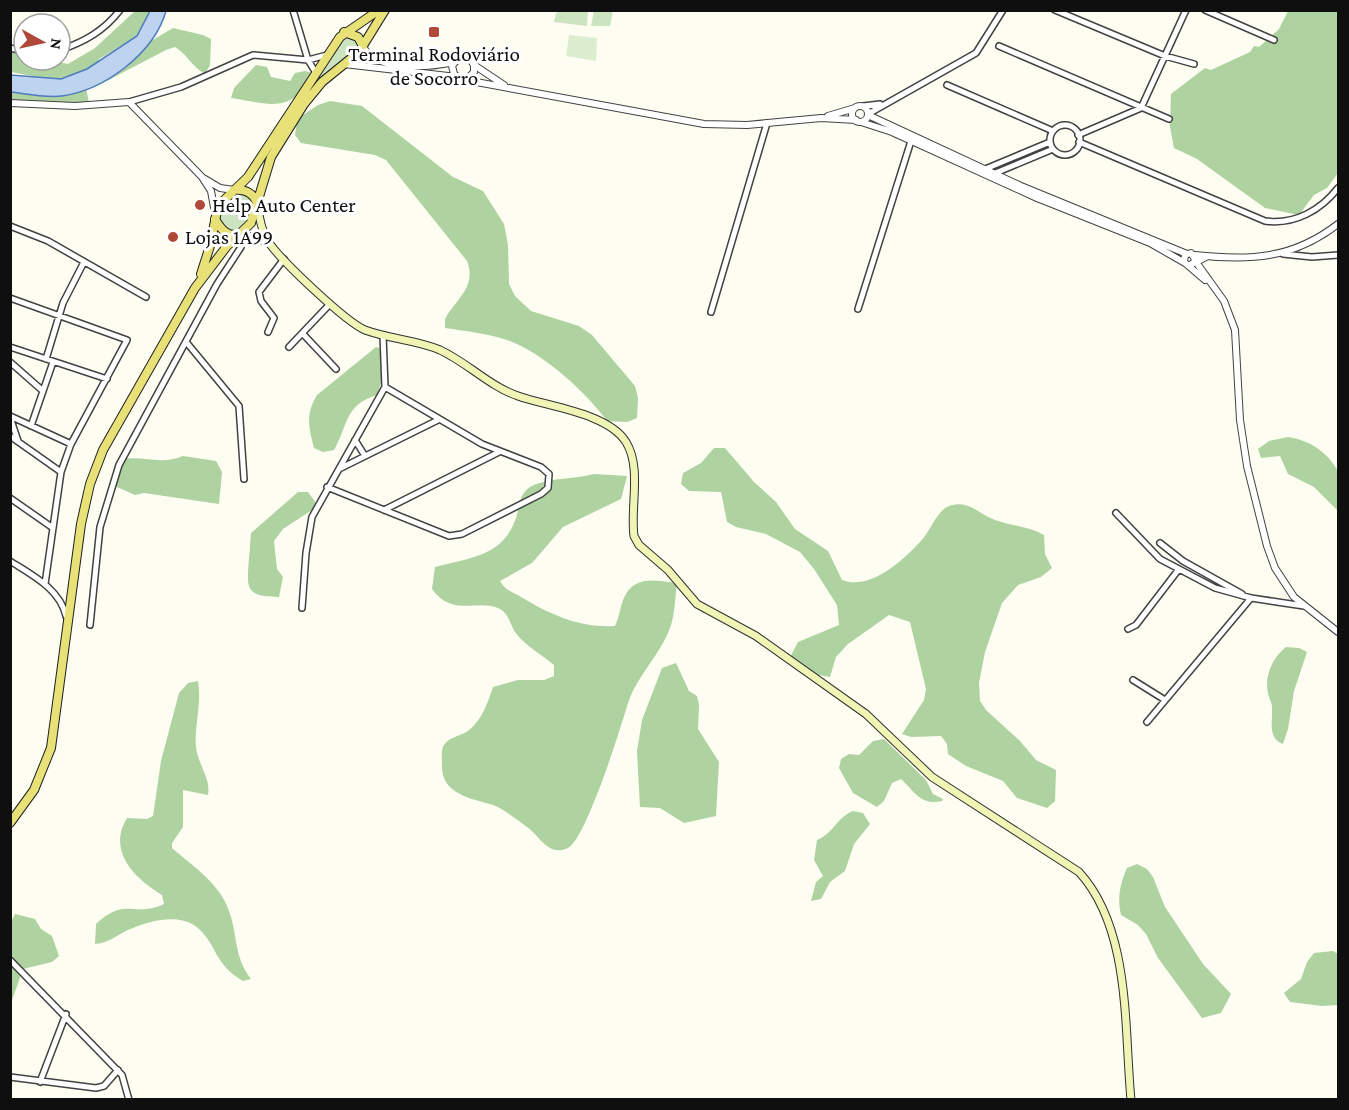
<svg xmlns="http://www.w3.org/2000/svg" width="1349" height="1110" viewBox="0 0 1349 1110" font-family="'Crimson Pro',serif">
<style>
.green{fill:#cce4c0}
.forest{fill:#aed3a1}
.pitch{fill:#ddedd0}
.water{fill:#bdd3ef;stroke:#4d7bbd;stroke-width:1.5}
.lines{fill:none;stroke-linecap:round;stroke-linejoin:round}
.minor-casing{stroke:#424242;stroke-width:8}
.tertiary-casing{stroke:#424242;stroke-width:8}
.secondary-casing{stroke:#313131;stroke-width:9}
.primary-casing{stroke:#202020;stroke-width:10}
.minor{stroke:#fff;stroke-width:5}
.tertiary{stroke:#fff;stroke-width:6}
.secondary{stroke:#f0f5b6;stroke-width:7}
.primary{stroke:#e7e178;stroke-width:8}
.poi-dot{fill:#ae4838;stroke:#fff;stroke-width:2}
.labels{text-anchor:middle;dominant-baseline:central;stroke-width:6;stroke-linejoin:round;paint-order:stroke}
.poi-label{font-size:21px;fill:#0f0f0f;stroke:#fff;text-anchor:start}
</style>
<rect width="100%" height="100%" fill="#fdfdf2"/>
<path class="green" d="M564 10 588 11 587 26 554 22 556 13Z
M594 10 613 11 610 26H591Z
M348 37 355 40 357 48 318 79 342 41Z
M238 193 249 197 253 203 249 217 237 231 225 228 219 219 220 209Z"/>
<path class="forest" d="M135 11H150L137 36 99 59 98 66 64 82 11 72 10 52 24 54V60H50L68 64 95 48Z
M1288 11H1338V173L1327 188 1314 195 1299 215 1265 208 1197 159 1174 148 1170 127 1171 94 1205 68 1211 70 1250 52 1254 46 1259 47 1279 29Z
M173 28 203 35 211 39 210 65 205 74C192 67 187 54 175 47L166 50 97 86H88L120 59Z
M256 65 267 67 271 77 290 81 295 73 305 71 313 73C293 115 269 104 231 98L234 88Z
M86 88 89 103 76 105 11 99 10 91 62 96Z
M330 101 362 106 453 177 483 191 504 224 508 245 509 284 515 296 531 311 579 326 592 335 635 386 638 398 637 418 627 422 607 421C586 392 540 350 504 339 485 333 465 331 445 328V319C456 299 477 287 467 261L386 160 375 155 301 143 295 135 297 119 318 105Z
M376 347 385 350V370L377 395C344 405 349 424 334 450L323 452 314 448C309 428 305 415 317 395Z
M1288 437C1310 440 1327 452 1338 471V511L1314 487 1288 474 1280 456 1261 458 1258 449 1269 441Z
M714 448H725L754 482 776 502 795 529 828 551 842 580C870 591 902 561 920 542 930 533 936 511 949 506 969 499 978 514 995 520 1012 526 1028 526 1044 535L1045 554 1052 568 1041 577 1018 585 1002 603 985 652 979 683 980 701 986 710 1020 741 1036 760 1056 770 1055 801 1047 808 1017 798 1003 781 966 766 948 754 947 744 941 736 911 737 902 734 924 700 926 689 910 622 889 615 848 644 836 657 830 677 806 673 788 661 798 642 839 625 837 605 814 569 800 552 766 534 736 527 727 522 721 492 689 491 681 484 683 473 701 463Z
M183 456 216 461 222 472 219 504 144 493 135 495 117 487 115 468 118 460C141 454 160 466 183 456Z
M594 474 627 476 621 499 563 527 532 563 500 581C506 591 511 591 521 597 551 615 580 628 615 626 620 616 620 604 626 594 637 575 659 581 677 583 675 597 675 615 670 628 660 655 637 676 628 703 621 727 586 839 568 848 548 857 541 837 527 827 517 820 504 809 493 805 470 798 441 794 442 765 442 759 441 752 443 747 448 736 461 737 469 730 482 720 488 702 493 687L518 680H544L554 676V665C541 654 524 645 515 632 510 624 509 614 500 609 478 598 453 618 432 589L435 567C473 557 507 556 518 511 520 501 521 493 530 487 545 478 575 479 594 474Z
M298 492H308L318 506 283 529 274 541 277 569 283 577 279 597C244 597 247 587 249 558 250 550 250 542 251 533Z
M1286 647 1299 648 1307 652 1294 691 1288 729 1283 744C1267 738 1273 721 1272 707 1272 702 1269 699 1268 693 1264 676 1273 657 1286 647Z
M676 663 689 691 697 696 699 705 698 729 719 762 716 816 684 823 660 808 640 807 637 751 642 720 662 668Z
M198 681C202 704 194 727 196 747 198 765 211 778 208 795L183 790V827L172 843V848C195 868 221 884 230 914 238 939 234 956 251 979L243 981C214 964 218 947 199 929 182 913 152 920 133 928 118 933 111 943 95 944L96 924C126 896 133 918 164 904L162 895C134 878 107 851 127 818L147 819 153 816 161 761 179 693 188 683Z
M884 739 926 780 933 794 943 799 942 801C921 806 915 792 901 779L892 783 884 801 877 807 853 793 839 768 841 759 849 754 859 755 873 741Z
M853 811 863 813 870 824 854 844 845 871 830 882 821 899 811 901 816 882 823 876 814 860 817 840C833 834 837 817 853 811Z
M1137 864 1147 869 1153 877 1165 907 1203 964 1231 994 1221 1013 1202 1018 1158 958 1146 934 1138 925 1121 915C1117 898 1120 884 1127 868Z
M15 914 35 919 41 929 52 936 59 956 52 962 23 969 11 1003V922Z
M1333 951 1338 954V1005L1322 1006 1290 1002 1284 993 1301 979 1307 962 1314 953Z"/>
<path class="pitch" d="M569 35 597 38 596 61 566 56Z"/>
<path class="water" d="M150 11H166C154 53 105 90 62 96 45 98 27 94 11 92V75L61 79 87 69 137 36Z"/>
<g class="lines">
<g class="minor-casing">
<path id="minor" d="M293 10 308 60 316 73
M1055 10 1165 56 1194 64
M1205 10 1274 40
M999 46 1169 119
M10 48 24 51
M60 50C84 42 104 31 120 10
M947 85 1053 131
M129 102 181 87 253 55 308 60 327 55
M863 106 880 104
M868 114 976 53 1003 10
M1050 140a15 15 0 1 1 30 0a15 15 0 1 1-30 0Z
M1078 135 1141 108 1186 10
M1079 142 1265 221C1295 225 1321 210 1338 188
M983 170 1050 142
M993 174 1053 149
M10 226 48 241 146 297
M1283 254 1312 257 1338 255
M10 298 127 340 71 444 61 472 45 584
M858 309 911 141
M711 312 767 123
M268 332 274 318 261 301 259 292 284 259
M303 334 336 369
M187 343 239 406 244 479
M10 347 107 379
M289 347 330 304
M46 359 63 303 84 262
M10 362 43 391
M10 416 71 444
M10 417 18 441
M31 426 53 362
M10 436 61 472
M355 440 365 456
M339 469 438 420
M327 487 449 536 462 534 541 494 548 488 549 474 541 467 482 444 385 387 383 335
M10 498 53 528
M384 510 499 452
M1116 513 1160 559 1215 588 1251 598 1304 606
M1160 543 1183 561 1242 594
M10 561C32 575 60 589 66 616
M302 608 306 553 312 517 385 387
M90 625 100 527 119 465 217 284 241 247V234
M1128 629 1136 625 1179 569
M1133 680 1165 700
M1147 722 1251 598
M10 960 122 1075 129 1100
M10 1077 96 1088 104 1086 118 1070
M40 1082 66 1014"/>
</g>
<g class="tertiary-casing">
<path id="tertiary" d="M363 46C374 72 431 67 454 62
M344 64 457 77
M474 65 504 85
M467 79 474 72V65L470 59C462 56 456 59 452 66L454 74 460 79 704 124 747 125 821 118 856 120
M10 103 75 106 129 102 202 177 211 191 215 213
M852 114a8 8 0 1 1 16 0a8 8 0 1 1-16 0Z
M868 115 1021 186 1187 254
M828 116 855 108
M861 122 892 132 1037 198 1150 243 1185 263
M205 179 220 188 234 190
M1195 255C1250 261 1293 259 1338 224
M1206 257 1196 262 1224 301 1235 330 1240 420 1247 466 1267 546 1275 568 1294 597 1338 632
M1189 266 1196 261 1191 253 1185 255 1184 262 1205 280"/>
</g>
<g class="secondary-casing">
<path id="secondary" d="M258 206C259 218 262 231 268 241 279 259 346 322 365 330 389 339 417 340 440 350 468 363 489 386 518 396 549 407 608 413 626 442 642 468 630 507 634 536L639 545 668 570 697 604 756 636 866 714 932 777 1079 872C1131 929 1124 1027 1131 1100
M241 234 268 242"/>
</g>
<g class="primary-casing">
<path id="primary" d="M344 32 358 37 363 46
M234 190C246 189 255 194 258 206
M215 219C221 230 228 238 241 234
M201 274 210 246 218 206 248 177 340 37 379 10
M10 823 34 790 51 748 81 524 90 484 103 450 195 288 227 246 251 223 271 157 304 104 322 82 359 52 385 10"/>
</g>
<use href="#minor" class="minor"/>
<use href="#tertiary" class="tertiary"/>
<use href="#secondary" class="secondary"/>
<use href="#primary" class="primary"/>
</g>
<g class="poi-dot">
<rect x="428" y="26" width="12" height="12" rx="3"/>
<circle cx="200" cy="205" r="6"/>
<circle cx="173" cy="237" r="6"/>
</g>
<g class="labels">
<g class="poi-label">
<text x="434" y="54" text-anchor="middle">Terminal Rodoviário<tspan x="434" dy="24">de Socorro</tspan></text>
<text x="212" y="205">Help Auto Center</text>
<text x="185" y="237">Lojas 1A99</text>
</g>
</g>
<rect width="1349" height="1110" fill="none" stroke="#0f0f0f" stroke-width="24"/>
<g transform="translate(42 42) rotate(98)"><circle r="28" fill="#ffffff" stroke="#9f9f9f" stroke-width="1.5"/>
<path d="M0-4.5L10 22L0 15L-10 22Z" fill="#ae4838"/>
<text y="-9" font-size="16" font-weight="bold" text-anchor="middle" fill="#0f0f0f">N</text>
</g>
</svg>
